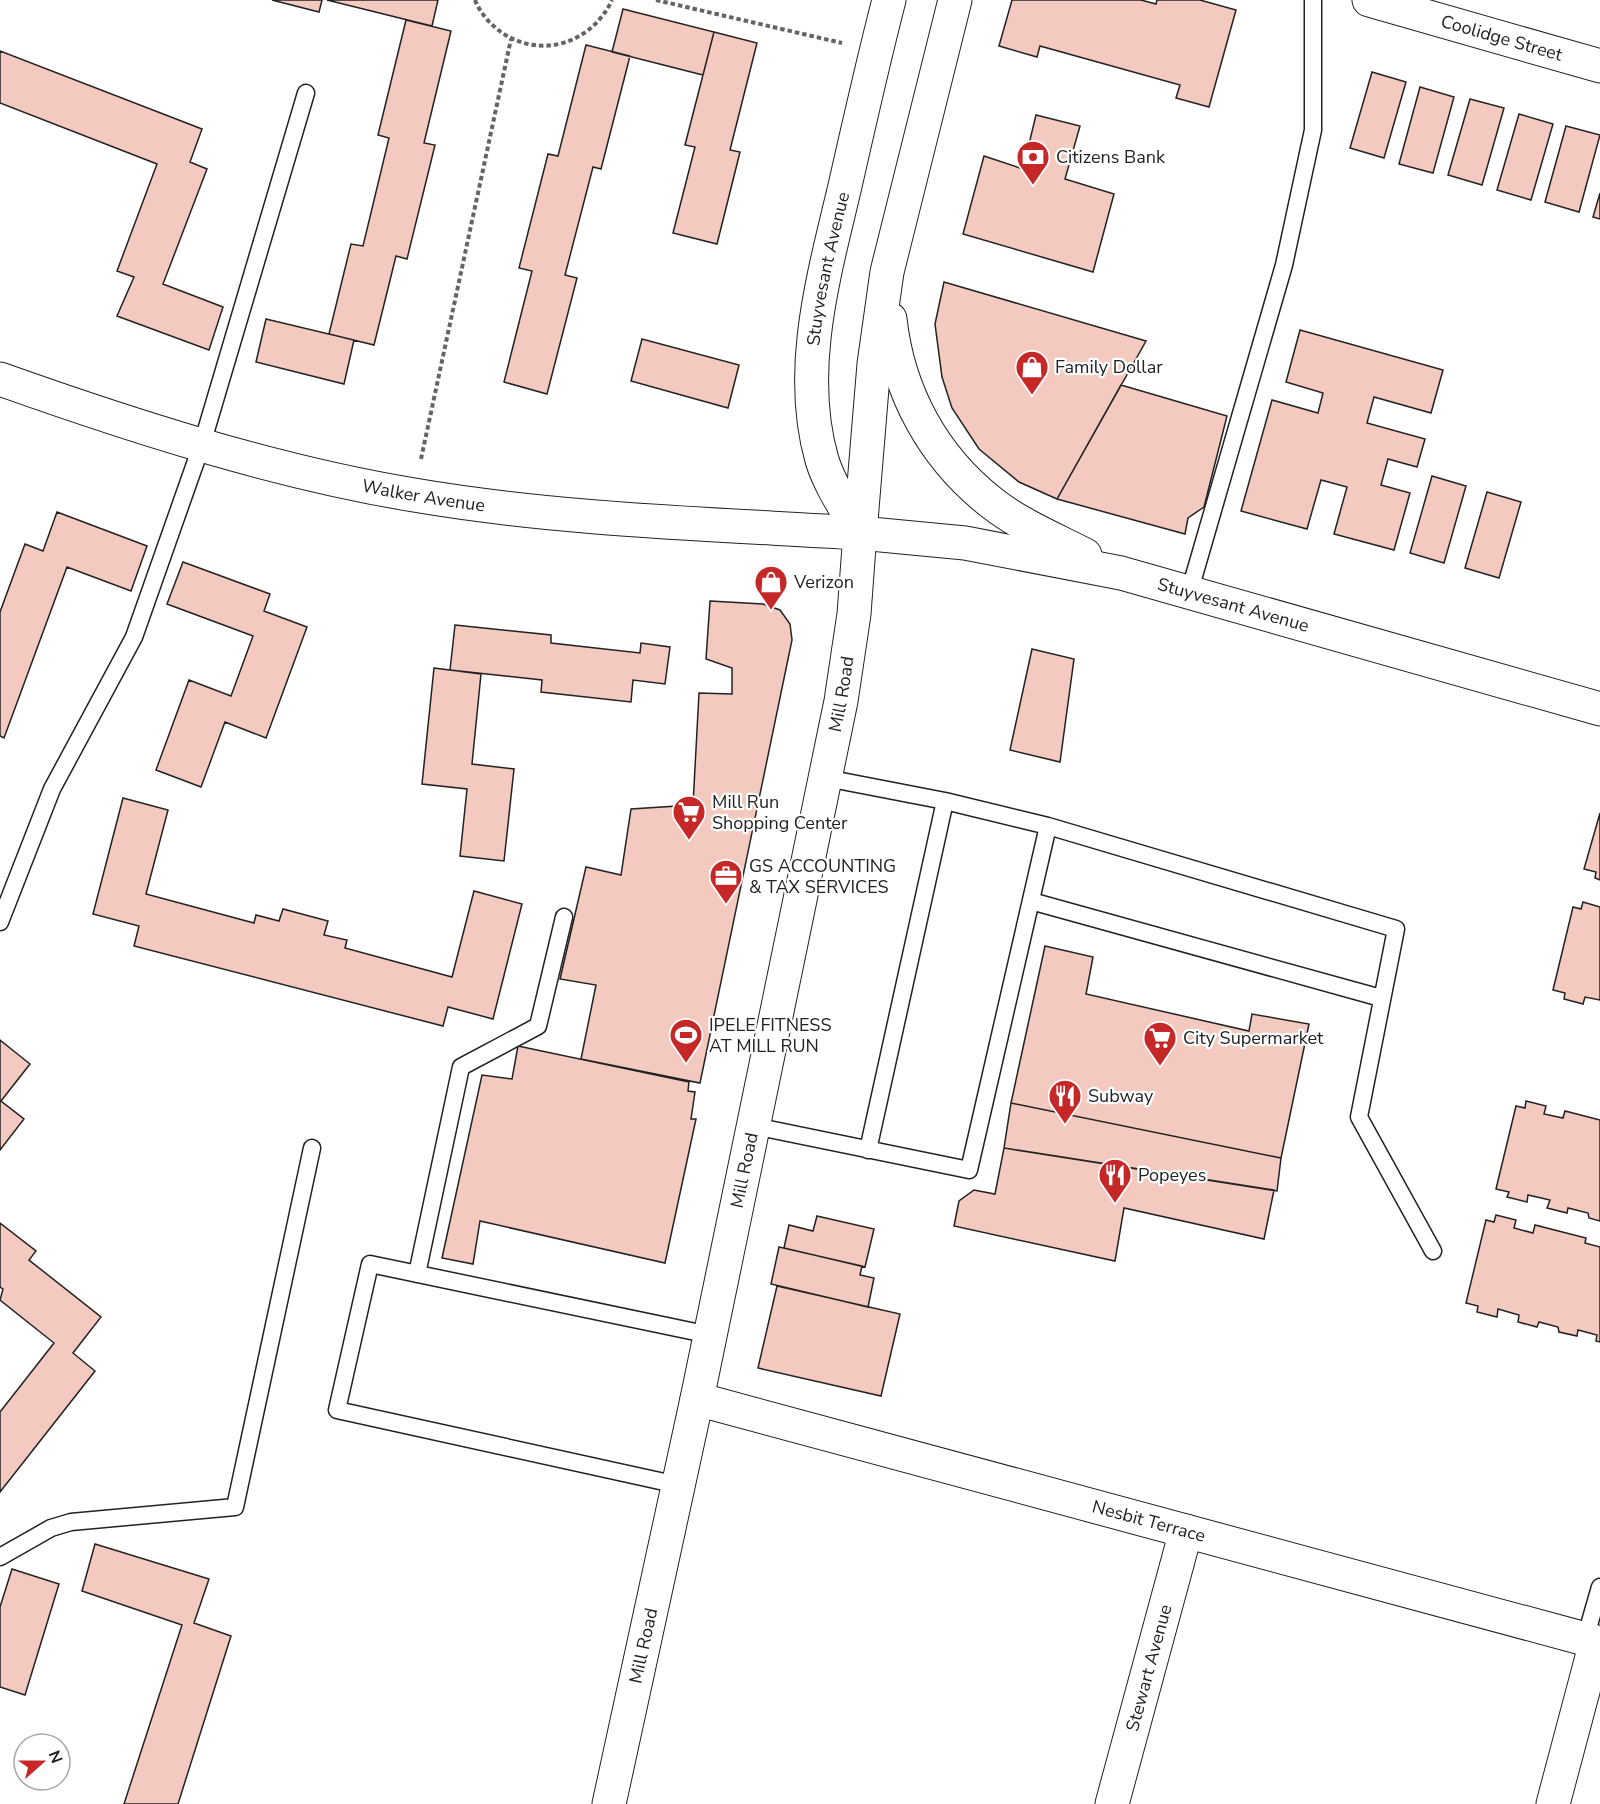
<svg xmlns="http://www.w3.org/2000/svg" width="1600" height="1804" viewBox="0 0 1600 1804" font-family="'Nunito Sans',sans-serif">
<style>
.building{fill:#f3c9c0;stroke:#222;stroke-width:1.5}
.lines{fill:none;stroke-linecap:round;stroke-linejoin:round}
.service-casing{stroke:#222;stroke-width:19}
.minor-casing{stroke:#222;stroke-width:35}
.tertiary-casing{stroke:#222;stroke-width:35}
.secondary-casing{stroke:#222;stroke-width:35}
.path{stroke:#646464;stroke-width:4;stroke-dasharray:4.5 3;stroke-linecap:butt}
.service{stroke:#fff;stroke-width:16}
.minor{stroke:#fff;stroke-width:33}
.tertiary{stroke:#fff;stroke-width:33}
.secondary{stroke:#fff;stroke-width:33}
.labels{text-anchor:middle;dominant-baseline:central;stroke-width:4.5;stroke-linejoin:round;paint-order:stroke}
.street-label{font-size:18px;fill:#222;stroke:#fff}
.poi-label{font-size:18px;fill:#222;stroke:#fff;text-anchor:start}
</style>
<rect width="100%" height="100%" fill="#fff"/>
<path class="building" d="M272 0H322L319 12Z
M327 0H438L432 26Z
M1012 0H1141L1156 4 1157 0H1200L1236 10 1209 107 1176 98 1180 85 1040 46 1037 57 999 46Z
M623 9 714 32 703 75 612 52Z
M406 20 451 31 424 143 435 145 407 259 396 256 374 345 329 334 351 244 363 246 389 138 378 135Z
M714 32 757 43 730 150 740 152 717 244 673 233 695 147 685 145Z
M586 45 630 56 601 169 593 167 565 275 577 278 547 394 504 382 532 271 519 268 548 154 558 156Z
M0 51 202 129 190 162 207 169 163 284 223 307 209 350 117 316 134 277 117 271 157 164 0 103Z
M1372 72 1406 82 1384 158 1350 148Z
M1420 87 1454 97 1433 173 1399 164Z
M1470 99 1504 108 1482 185 1448 175Z
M1519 114 1553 124 1531 200 1497 190Z
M1036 115 1080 126 1065 179 1114 194 1093 272 963 234 984 156 1023 169Z
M1566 126 1600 135 1579 212 1545 202Z
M1600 193V219L1593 217Z
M944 282 1146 341 1057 499 1019 482 979 449 952 408 942 377 935 324Z
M266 319 354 340 344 384 256 362Z
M1300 330 1443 370 1431 413 1374 397 1367 423 1425 439 1417 467 1388 459 1381 485 1410 493 1394 550 1334 534 1347 487 1321 480 1307 529 1241 511 1272 400 1318 413 1323 393 1286 382Z
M642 339 739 365 728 408 631 381Z
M1121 385 1227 416 1204 507 1188 518 1185 534 1057 499Z
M1432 476 1466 486 1444 563 1410 553Z
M1487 492 1521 502 1499 578 1465 568Z
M57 512 147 546 131 591 67 567 4 738 0 736V612L25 544 43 551Z
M183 562 270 594 264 611 307 627 266 738 225 722 201 787 156 770 189 680 231 696 253 636 167 604Z
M710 601 763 604 780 610 790 624 792 640 700 1083 581 1059 596 985 560 979 586 867 621 875 631 809 693 805 699 693 732 694V668L706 659Z
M455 625 551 635V643L640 653 641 643 670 647 665 684 633 680 631 702 541 692 542 680 450 670Z
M1032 649 1074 659 1060 762 1010 750Z
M434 668 481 674 472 764 514 769 504 861 460 856 467 789 422 784Z
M123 798 168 810 146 894 254 923 256 915 279 921 283 909 328 921 324 935 347 940 345 948 452 977 474 891 522 904 493 1019 448 1007 443 1026 134 946 139 926 93 914Z
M1600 813V880L1595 878 1596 872 1584 869Z
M1583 902 1600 907V1000L1585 997 1583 1004 1564 999 1565 993 1553 990 1573 907 1581 909Z
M1045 946 1093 957 1086 994 1249 1031 1252 1014 1309 1024 1281 1158 1011 1103Z
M0 1040 30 1064 1 1101 24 1119 0 1150Z
M518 1046 689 1082 688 1091 695 1092 691 1119H696L665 1263 480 1221 473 1264 442 1258 482 1075 512 1079Z
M1526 1101 1546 1106 1544 1114 1563 1118 1565 1111 1600 1120V1221L1589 1218 1588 1213 1568 1208 1567 1213 1547 1208 1550 1200 1528 1195 1527 1202 1507 1197 1509 1192 1496 1189 1516 1106 1525 1108Z
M1011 1103 1281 1158 1277 1191 1004 1148Z
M1004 1148 1274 1190 1264 1239 1124 1208 1115 1261 954 1226 959 1201 974 1190 995 1194Z
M1496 1215 1516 1220 1514 1228 1533 1233 1535 1225 1586 1238 1585 1243 1600 1247V1342L1596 1341 1597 1335 1578 1330 1577 1336 1559 1332 1558 1327 1539 1322 1537 1327 1518 1322 1519 1315 1498 1309 1497 1317 1477 1312 1478 1306 1466 1303 1486 1220 1494 1222Z
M817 1216 874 1229 865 1267 784 1248 789 1225 813 1231Z
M0 1223 36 1251 29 1260 101 1317 73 1353 95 1371 0 1492V1412L54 1343 0 1300 3 1289 0 1287Z
M779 1247 862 1266 860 1275 874 1278 868 1307 771 1284Z
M777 1286 900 1314 881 1396 758 1368Z
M95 1544 209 1579 194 1623 231 1636 178 1804H124L182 1625 82 1591Z
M12 1569 59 1584 25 1695 0 1687V1607Z"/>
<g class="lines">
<g class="service-casing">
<path id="service" d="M1189 593 1284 265 1313 130V0
M826 778 945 801 1048 826 1396 929 1359 1117 1433 1251
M1031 901 1381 998
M0 922 52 789 134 637 202 444 306 93
M754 1126 969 1170 1048 826
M868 1150 945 801
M417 1274 461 1067 538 1026 564 917
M678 1485 337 1410 370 1264 710 1335
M0 1557 51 1528 71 1522 235 1507 312 1148
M1585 1639 1600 1587"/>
</g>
<g class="minor-casing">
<g id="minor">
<path id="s1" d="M1369 0 1600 66"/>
<path id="s2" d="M0 379C132 426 275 472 414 495 561 520 711 524 860 533"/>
<path id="s3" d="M697 1399 1600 1643"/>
<path id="s4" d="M1112 1804 1186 1531"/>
<path d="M1553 1804 1596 1642"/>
</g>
</g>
<g class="tertiary-casing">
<g id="tertiary">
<path id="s5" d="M609 1804 697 1399 841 701 854 614 860 533"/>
</g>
</g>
<g class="secondary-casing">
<g id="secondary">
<path d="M890 319C898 392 933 457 992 503 1020 525 1054 539 1085 555"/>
<path id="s6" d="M860 533 965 543 1121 573 1600 709"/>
<path id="s7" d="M860 533C847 510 830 486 822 460 796 370 824 275 845 186 859 124 873 62 889 0"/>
<path d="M860 533 874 364 887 272 955 0"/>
</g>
</g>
<path class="path" d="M475 0C480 13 490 24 501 32 541 60 592 43 612 0
M656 0 842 43
M421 459 511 39"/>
<use href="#service" class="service"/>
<use href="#minor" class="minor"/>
<use href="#tertiary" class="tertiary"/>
<use href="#secondary" class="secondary"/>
</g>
<defs>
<g id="bank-pin" transform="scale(1.725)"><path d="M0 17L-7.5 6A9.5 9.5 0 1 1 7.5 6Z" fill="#c62828" stroke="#fff"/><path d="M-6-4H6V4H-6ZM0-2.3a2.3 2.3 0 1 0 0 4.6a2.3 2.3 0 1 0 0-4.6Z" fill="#fff"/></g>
<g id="shop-pin" transform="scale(1.725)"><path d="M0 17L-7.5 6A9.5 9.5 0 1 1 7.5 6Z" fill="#c62828" stroke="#fff"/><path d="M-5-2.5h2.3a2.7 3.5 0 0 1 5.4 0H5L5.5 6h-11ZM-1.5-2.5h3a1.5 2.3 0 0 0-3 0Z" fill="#fff"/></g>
<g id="supermarket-pin" transform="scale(1.725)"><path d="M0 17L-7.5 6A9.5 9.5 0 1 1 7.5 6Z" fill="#c62828" stroke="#fff"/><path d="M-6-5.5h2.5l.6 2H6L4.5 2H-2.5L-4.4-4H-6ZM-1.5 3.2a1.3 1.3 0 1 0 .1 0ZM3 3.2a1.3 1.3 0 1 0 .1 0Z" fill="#fff"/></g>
<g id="office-pin" transform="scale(1.725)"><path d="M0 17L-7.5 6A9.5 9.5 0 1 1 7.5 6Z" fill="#c62828" stroke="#fff"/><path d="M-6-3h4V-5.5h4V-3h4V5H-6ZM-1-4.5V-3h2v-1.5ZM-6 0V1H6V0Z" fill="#fff"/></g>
<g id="stadium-pin" transform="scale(1.725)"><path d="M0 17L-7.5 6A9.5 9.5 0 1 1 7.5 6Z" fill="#c62828" stroke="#fff"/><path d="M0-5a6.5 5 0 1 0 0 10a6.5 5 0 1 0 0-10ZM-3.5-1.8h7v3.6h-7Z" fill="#fff"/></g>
<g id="restaurant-pin" transform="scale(1.725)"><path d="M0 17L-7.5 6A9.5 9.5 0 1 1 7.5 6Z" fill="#c62828" stroke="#fff"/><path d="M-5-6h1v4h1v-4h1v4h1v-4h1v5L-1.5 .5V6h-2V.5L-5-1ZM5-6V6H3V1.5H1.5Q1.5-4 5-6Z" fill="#fff"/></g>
</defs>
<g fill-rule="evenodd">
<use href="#bank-pin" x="1033" y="157"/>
<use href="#shop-pin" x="1032" y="367"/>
<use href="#shop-pin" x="771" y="582"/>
<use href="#supermarket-pin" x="689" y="812"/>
<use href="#office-pin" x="726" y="876"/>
<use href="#stadium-pin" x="686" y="1035"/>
<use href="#supermarket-pin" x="1160" y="1038"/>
<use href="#restaurant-pin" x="1065" y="1096"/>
<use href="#restaurant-pin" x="1115" y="1175"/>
</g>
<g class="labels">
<g class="street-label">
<text stroke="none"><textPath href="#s1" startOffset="138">Coolidge Street</textPath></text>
<text stroke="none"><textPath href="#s7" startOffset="276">Stuyvesant Avenue</textPath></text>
<text stroke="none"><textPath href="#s2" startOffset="440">Walker Avenue</textPath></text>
<text stroke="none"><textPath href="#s6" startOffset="381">Stuyvesant Avenue</textPath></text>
<text stroke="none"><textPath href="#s5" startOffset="1134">Mill Road</textPath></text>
<text stroke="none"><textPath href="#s5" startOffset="648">Mill Road</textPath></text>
<text stroke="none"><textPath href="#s3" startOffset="468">Nesbit Terrace</textPath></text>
<text stroke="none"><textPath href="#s5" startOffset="162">Mill Road</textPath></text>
<text stroke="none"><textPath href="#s4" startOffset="141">Stewart Avenue</textPath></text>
</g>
<g class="poi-label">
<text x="1056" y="157">Citizens Bank</text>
<text x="1055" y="367">Family Dollar</text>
<text x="794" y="582">Verizon</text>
<text x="712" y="802">Mill Run<tspan x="712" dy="21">Shopping Center</tspan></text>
<text x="749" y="866">GS ACCOUNTING<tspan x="749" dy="21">&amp; TAX SERVICES</tspan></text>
<text x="709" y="1025">IPELE FITNESS<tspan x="709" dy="21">AT MILL RUN</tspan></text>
<text x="1183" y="1038">City Supermarket</text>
<text x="1088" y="1096">Subway</text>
<text x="1138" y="1175">Popeyes</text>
</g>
</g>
<g transform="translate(42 1762) rotate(69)"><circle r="28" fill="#ffffff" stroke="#a7a7a7" stroke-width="1.5"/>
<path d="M0-4.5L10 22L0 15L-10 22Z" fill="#c62828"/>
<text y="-9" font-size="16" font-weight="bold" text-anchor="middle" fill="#222222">N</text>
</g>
</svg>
